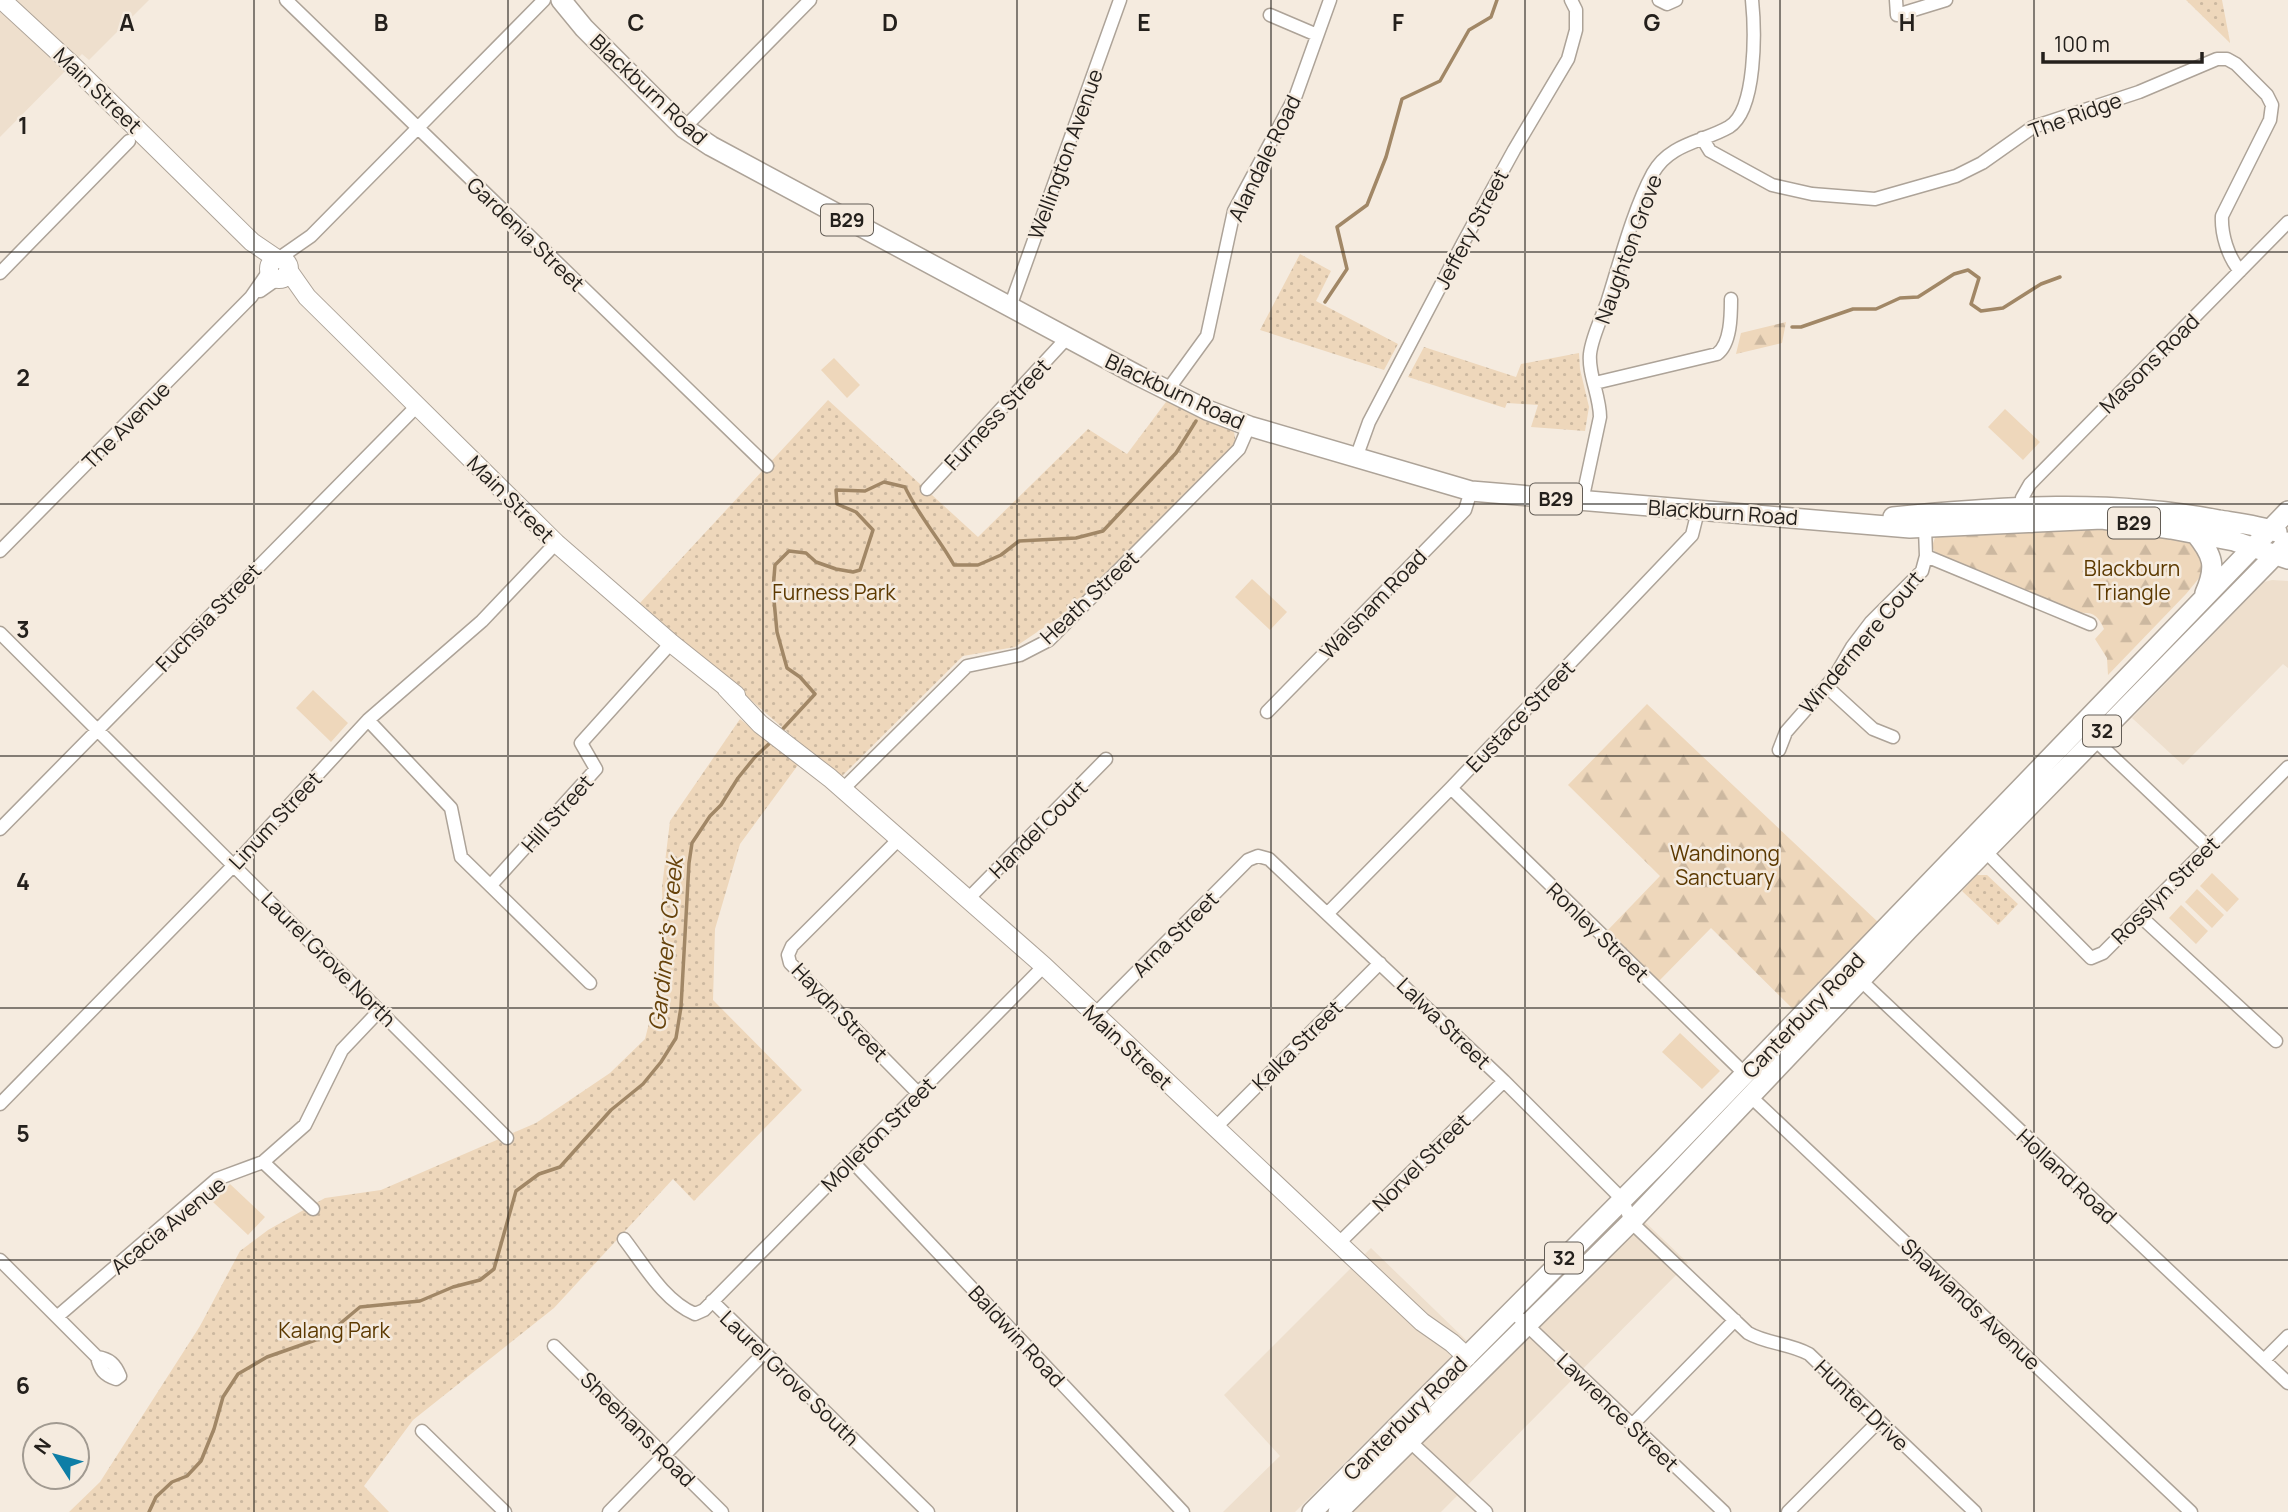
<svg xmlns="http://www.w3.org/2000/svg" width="2288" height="1512" viewBox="0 0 2288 1512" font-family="Manrope,sans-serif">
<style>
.built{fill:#eedfcd}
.forest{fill:url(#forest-firs)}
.park{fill:url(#park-dots)}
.garden{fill:#eed7bb}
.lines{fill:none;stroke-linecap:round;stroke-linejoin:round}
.stream{stroke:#a18766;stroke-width:3.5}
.street-casing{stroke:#ada398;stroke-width:15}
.secondary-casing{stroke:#ada398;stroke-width:20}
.primary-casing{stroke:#ada398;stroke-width:22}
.street{stroke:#fff;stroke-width:12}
.secondary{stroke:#fff;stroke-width:18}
.primary{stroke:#fff;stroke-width:19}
.grid{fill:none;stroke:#24201c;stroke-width:2;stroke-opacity:0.55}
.labels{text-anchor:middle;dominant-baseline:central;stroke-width:5;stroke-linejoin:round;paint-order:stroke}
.shield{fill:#f5ebdf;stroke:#635d56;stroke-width:2}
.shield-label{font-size:19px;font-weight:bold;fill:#24201c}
.street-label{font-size:21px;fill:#24201c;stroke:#f5ebdf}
.park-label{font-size:21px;fill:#5c3900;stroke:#f5ebdf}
.water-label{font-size:23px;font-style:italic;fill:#66420a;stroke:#f5ebdf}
.grid-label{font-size:23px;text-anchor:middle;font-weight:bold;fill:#24201c;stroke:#f5ebdf;stroke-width:5;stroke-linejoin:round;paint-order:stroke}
</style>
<defs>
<pattern id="forest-firs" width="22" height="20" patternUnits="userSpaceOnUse" patternTransform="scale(1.75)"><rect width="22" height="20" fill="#eed7bb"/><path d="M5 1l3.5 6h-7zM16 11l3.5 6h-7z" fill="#ccb8a0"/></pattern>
<pattern id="park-dots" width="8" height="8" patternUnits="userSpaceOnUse" patternTransform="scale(1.75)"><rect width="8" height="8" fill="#eed7bb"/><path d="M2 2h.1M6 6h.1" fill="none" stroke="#ccb8a0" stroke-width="1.8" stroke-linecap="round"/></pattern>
</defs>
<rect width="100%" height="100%" fill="#f5ebdf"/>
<path class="built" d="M0 0H149L89 60 82 54 0 137Z
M2272 580 2288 581V668L2283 664 2183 765 2132 718 2264 582Z
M1644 1221 1688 1263 1441 1512H1347Z
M1371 1248 1467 1341 1295 1512H1223L1280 1456 1224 1395Z"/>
<path class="forest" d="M1786 322 1782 343 1736 354 1741 333Z
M2071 525 2186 537 2206 557 2200 577 2186 594 2108 675 2107 658 2095 639 2104 629C2098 616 2094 612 2079 613L1937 557 1932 546 1936 535Z
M1647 704 1879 923 1794 1010 1711 928 1658 982 1606 932 1660 876 1568 785Z"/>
<path class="park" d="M2186 0H2222L2230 42V43Z
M1300 254 1331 271 1316 301 1398 344 1384 370 1260 330Z
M1424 347 1516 377 1521 364 1579 353 1580 369 1589 407 1585 431 1531 427 1538 405 1507 403 1505 408 1408 377Z
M1169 398 1234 432 1236 443 1070 610 1015 647 963 656 840 778 640 603 828 400 978 537 1088 429 1127 454Z
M740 719 798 765 740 844 715 929 713 1000 802 1090 694 1201 673 1179 554 1308 413 1420 364 1486 389 1512H69L100 1482 200 1326 240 1251 268 1230 325 1198 381 1190 536 1123 610 1073 645 1039 664 964 662 887 670 821Z
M1977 875H1987L2018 904 1998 925 1962 891Z"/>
<path class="garden" d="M834 358 860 385 847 398 821 370Z
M2005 409 2040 442 2023 460 1988 427Z
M1252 579 1287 612 1270 630 1235 597Z
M313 690 348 723 331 742 296 708Z
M2212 873 2239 899 2227 912 2200 886Z
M2197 889 2224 915 2212 928 2185 902Z
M2181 905 2208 931 2196 944 2169 918Z
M1680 1033 1720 1071 1702 1089 1662 1052Z
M230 1184 265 1217 248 1235 213 1202Z"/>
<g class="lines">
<path class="stream" d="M1325 302 1347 269 1337 227 1367 205 1386 157 1402 99 1440 81 1469 30 1491 17 1497 0
M1792 327H1801L1853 309H1876L1900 298 1918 297 1954 274 1968 270 1979 278 1971 304 1981 311 2003 308 2041 284 2060 277
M780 732 815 694 800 677 787 668 777 632 773 590 775 565 789 551 806 553 816 562 836 569 853 572 860 570 873 530 856 512 837 504 836 490 865 491 884 482 905 487C918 515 939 538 954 565H978L1001 555 1019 541 1076 538 1103 531 1176 453 1196 421
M149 1512 156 1497 172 1482 187 1476 201 1461 214 1429 223 1397 238 1374 267 1357 324 1337 360 1307 420 1301 453 1287 480 1280 494 1269 516 1191 539 1174 560 1167 611 1110 643 1084 661 1062 676 1038 681 1007 689 863 692 843 710 816 721 805 738 778 755 757 772 741"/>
<g class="street-casing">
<path id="street" d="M286 0 767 466
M1659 0 1667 4 1676 0
M1896 0 1897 15 1946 0
M1270 15 1317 35
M684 128 810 0
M1702 138 1710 151 1772 185 1812 194 1875 199 1956 176 1982 163 2033 127 2139 92 2217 59H2227L2236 64 2267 95 2272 105 2270 120 2222 216C2221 234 2228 257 2240 271
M278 259 311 236 544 0
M0 273 129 141
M260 291 277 279
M1010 307 1120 0
M1595 383 1717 354C1731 344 1731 315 1731 299
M1167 391 1207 336 1234 211 1296 95 1330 0
M1356 458 1369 422 1463 243 1514 150 1568 59 1576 30V10L1571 0
M927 489 1066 339
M1582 501 1600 417C1600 396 1588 374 1590 354 1592 337 1601 319 1607 303 1620 262 1633 210 1653 173 1670 143 1703 142 1729 127 1757 110 1755 29 1752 0
M2020 508 2022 498 2030 484 2288 222
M0 551 251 297 269 271
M1926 556 2090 624
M0 633 507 1138
M1827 687 1873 729 1893 737
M1267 712 1465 510 1471 491
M368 720 451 808 461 857 590 983
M2094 739 2208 847
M1779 750 1786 732 1835 676 1852 647 1871 622 1922 571 1926 556 1925 528
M1451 788 1745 1074
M842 790 967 666 1020 655 1049 640 1239 449 1249 426
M0 829 417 406
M899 839 792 946 788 955 790 963 918 1093
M1978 850 1985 851 2091 958 2103 953 2288 767
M491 885 596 769 581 743 671 643
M969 898 1106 759
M1328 913 1451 788 1692 535 1698 511
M2140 916 2276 1041
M1855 975 2288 1383
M1094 1015 1248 860 1258 856 1269 859 1504 1081 1623 1200 1631 1222 1748 1333C1767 1344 1789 1343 1809 1354L1975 1512
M1750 1096 2191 1512
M0 1104 234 865 368 720 482 621 556 543
M1215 1128 1380 963
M851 1160 1183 1512
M263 1162 313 1209
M624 1239C644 1265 664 1301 695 1314L704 1310 1044 966
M1338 1244 1504 1081
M0 1260 97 1357
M712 1301 928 1512
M1512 1311 1724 1512
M58 1316 217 1179 263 1162 305 1125 342 1050 380 1010
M554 1346 722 1512
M97 1357C110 1359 115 1364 120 1376L116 1379C104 1375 100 1370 97 1357Z
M2264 1360 2288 1336
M1632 1425 1735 1320
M422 1431 505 1512
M1404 1436 1486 1512
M609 1512 764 1353
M1788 1512 1879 1421"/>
</g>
<g class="secondary-casing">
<path id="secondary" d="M2 0 68 61 252 242 277 259
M269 269a10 10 0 1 1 20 0a10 10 0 1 1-20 0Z
M288 270 307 297 556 543 671 643 736 695
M726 688 760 724 830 778 1044 966 1422 1322 1452 1343 1467 1357"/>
</g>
<g class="primary-casing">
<path id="primary" d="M561 0 584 28 684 128 711 146 1137 375 1207 410 1249 426 1471 491 1910 528 2102 519 2171 529 2234 541 2288 559
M1893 517C2002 506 2111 499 2219 520 2238 523 2258 525 2277 532
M2195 533C2213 555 2217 566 2205 593
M1312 1512 1662 1160 2288 511
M1338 1512 1631 1222 1909 929 2288 542"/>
</g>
<use href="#street" class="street"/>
<use href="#secondary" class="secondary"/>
<use href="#primary" class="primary"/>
</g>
<path class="grid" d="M254 0V1512M508 0V1512M763 0V1512M1017 0V1512M1271 0V1512M1525 0V1512M1780 0V1512M2034 0V1512M0 252H2288M0 504H2288M0 756H2288M0 1008H2288M0 1260H2288"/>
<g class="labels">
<g class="shield">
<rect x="821" y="204.5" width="52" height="31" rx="5"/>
<rect x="1530" y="483.5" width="52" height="31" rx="5"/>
<rect x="2108" y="507.5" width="52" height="31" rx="5"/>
<rect x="2083" y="715.5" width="38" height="31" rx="5"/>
<rect x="1545" y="1242.5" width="38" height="31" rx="5"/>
</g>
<g class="shield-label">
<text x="847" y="220">B29</text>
<text x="1556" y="499">B29</text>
<text x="2134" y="523">B29</text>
<text x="2102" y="731">32</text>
<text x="1564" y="1258">32</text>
</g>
<g class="street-label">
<text transform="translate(649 89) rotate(43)">Blackburn Road</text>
<text transform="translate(98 90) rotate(44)">Main Street</text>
<text transform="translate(2075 115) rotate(-20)">The Ridge</text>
<text transform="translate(1065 154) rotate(-70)">Wellington Avenue</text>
<text transform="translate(1264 158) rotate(-64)">Alandale Road</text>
<text transform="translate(1471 229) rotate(-62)">Jeffery Street</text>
<text transform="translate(526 234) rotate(44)">Gardenia Street</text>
<text transform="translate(1628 249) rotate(-70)">Naughton Grove</text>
<text transform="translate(2149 363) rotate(-45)">Masons Road</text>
<text transform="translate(1175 391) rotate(25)">Blackburn Road</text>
<text transform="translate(997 414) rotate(-47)">Furness Street</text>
<text transform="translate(126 425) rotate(-45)">The Avenue</text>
<text transform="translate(511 499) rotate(45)">Main Street</text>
<text transform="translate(1723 512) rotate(4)">Blackburn Road</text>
<text transform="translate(1089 597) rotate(-43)">Heath Street</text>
<text transform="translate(1373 604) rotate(-46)">Walsham Road</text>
<text transform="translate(208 617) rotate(-46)">Fuchsia Street</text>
<text transform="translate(1861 642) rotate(-50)">Windermere Court</text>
<text transform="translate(1520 716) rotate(-46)">Eustace Street</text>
<text transform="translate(557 813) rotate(-48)">Hill Street</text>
<text transform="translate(275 820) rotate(-47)">Linum Street</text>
<text transform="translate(1038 829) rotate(-45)">Handel Court</text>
<text transform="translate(2165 890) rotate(-45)">Rosslyn Street</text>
<text transform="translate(1598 932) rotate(44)">Ronley Street</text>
<text transform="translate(1175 934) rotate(-45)">Arna Street</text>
<text transform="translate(329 959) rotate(45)">Laurel Grove North</text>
<text transform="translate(840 1012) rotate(46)">Haydn Street</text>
<text transform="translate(1803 1015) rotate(-46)">Canterbury Road</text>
<text transform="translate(1444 1023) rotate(44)">Lalwa Street</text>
<text transform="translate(1297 1045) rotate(-45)">Kalka Street</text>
<text transform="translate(1128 1047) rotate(43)">Main Street</text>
<text transform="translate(878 1134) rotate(-45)">Molleton Street</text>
<text transform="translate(1421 1162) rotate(-45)">Norvel Street</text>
<text transform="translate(2067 1176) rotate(43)">Holland Road</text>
<text transform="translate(168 1225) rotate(-39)">Acacia Avenue</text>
<text transform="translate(1971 1304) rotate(43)">Shawlands Avenue</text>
<text transform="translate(1017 1336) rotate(47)">Baldwin Road</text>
<text transform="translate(790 1378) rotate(44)">Laurel Grove South</text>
<text transform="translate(1862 1405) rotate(44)">Hunter Drive</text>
<text transform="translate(1618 1412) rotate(44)">Lawrence Street</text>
<text transform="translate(1405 1418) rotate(-45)">Canterbury Road</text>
<text transform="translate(638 1429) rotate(45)">Sheehans Road</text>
</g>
<g class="park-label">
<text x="2132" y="568">Blackburn<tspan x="2132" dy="24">Triangle</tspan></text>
<text x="834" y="592">Furness Park</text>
<text x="1725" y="853">Wandinong<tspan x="1725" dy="24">Sanctuary</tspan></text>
<text x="334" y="1330">Kalang Park</text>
</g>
<g class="water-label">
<text transform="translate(665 944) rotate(-84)">Gardiner's Creek</text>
</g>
</g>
<g class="grid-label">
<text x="127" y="31">A</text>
<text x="381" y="31">B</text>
<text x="636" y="31">C</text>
<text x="890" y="31">D</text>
<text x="1144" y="31">E</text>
<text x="1398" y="31">F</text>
<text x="1652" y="31">G</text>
<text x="1907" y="31">H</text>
<text x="23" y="134">1</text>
<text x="23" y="386">2</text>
<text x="23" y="638">3</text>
<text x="23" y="890">4</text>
<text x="23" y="1142">5</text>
<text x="23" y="1394">6</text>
</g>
<g transform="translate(56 1456) rotate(306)"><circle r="33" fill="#f5ebdf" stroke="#a19a91" stroke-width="2"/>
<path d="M0-5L12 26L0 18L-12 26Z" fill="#0e7ea6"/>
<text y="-10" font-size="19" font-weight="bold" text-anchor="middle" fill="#24201c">N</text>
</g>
<path d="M2043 52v10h159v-10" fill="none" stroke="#24201c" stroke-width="3.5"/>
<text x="2054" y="52" font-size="21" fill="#24201c" stroke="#f5ebdf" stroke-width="5" paint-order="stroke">100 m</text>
</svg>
